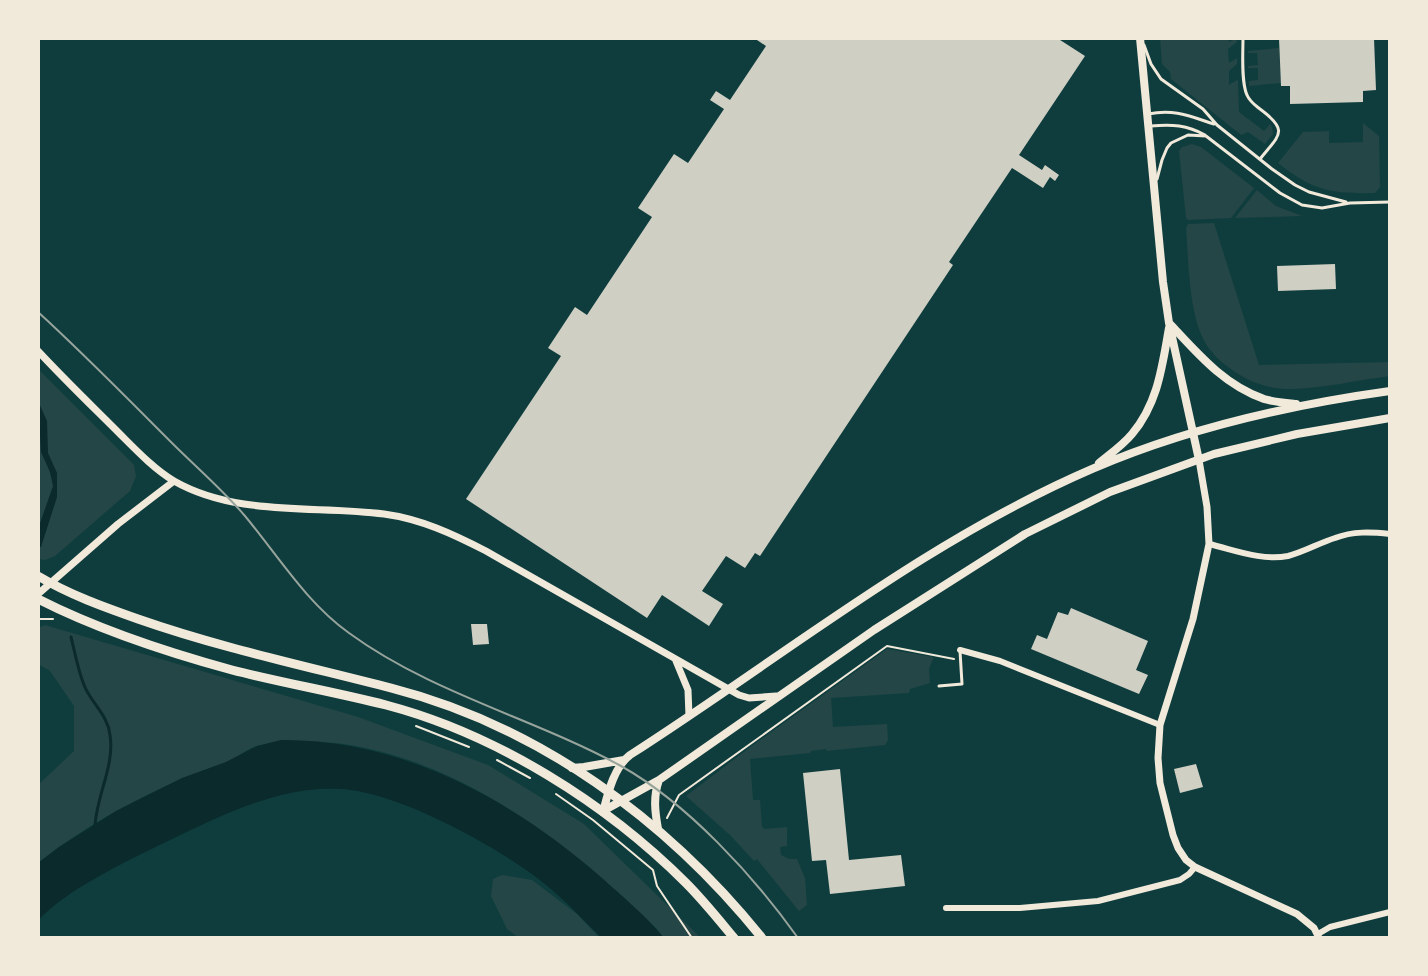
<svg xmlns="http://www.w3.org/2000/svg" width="1428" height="976" viewBox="0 0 1428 976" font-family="Raleway,sans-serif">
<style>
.green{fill:#244646}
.water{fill:#0a2a2b}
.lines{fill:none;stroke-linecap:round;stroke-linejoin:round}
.stream{stroke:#0a2a2b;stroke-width:3}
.building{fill:#cfcfc3}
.path{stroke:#f1e9da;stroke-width:2}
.service{stroke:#f1e9da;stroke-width:3}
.minor{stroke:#f1e9da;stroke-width:6}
.tertiary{stroke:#f1e9da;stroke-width:7}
.secondary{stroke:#f1e9da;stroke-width:8}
.primary{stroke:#f1e9da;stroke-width:9}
.tram{stroke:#97a49c;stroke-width:2}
</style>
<rect width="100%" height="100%" fill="#0f3d3e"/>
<path class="green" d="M1160 38H1228L1229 42 1236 38 1237 42 1228 49 1229 63 1237 58V64L1229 71V85L1237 80 1238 81 1239 112 1264 131 1270 124 1272 127 1273 134 1265 144 1248 132 1241 135 1171 79 1170 72 1162 64Z
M1279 48 1281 83 1249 86V81L1258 80V68H1248V66L1258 65 1257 53H1248V51Z
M1363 123 1379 136 1380 187 1375 193C1332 194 1313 191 1278 163L1303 132 1329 131V143L1363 142Z
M1192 144 1201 147 1254 188 1231 218 1188 220 1186 218 1179 151 1182 147Z
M1257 190 1276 206 1302 216 1235 218Z
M1214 223 1259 365 1390 362V376C1358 380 1325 388 1293 389 1273 390 1251 383 1235 372 1227 366 1218 360 1212 352 1188 326 1189 263 1186 228L1188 224Z
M38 369 134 465 136 476 130 491 55 556 45 560 38 559Z
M45 625 358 717 488 765 584 824 701 938H664L657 929C571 845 460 758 336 743 324 742 311 744 300 744 287 745 270 743 257 746 246 749 236 759 225 763 210 769 194 773 179 780 129 802 81 829 38 863V785L74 751V706L50 671 38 664V628Z
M887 649 933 657V659L929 669 930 683 910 689 909 693 831 698 833 727 887 724 888 740 885 745 827 751 826 749 811 751 810 753 750 759 753 800H760L762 827 764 829 787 827V846L780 847 781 855 789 859H797L805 878 807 905 799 911 757 859 754 861 731 836 686 796 749 748Z
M502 875 532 880 577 914 600 938H519L507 929 491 896 493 879Z"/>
<path class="water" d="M38 401 47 421 48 453 57 473V497L41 547 38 546V529L53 486 50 472 41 452Z
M281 740C402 739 513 800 602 878 623 897 646 916 664 938H602C583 920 565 900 545 884 500 848 407 797 350 790 337 788 321 789 308 790 257 797 212 820 166 842 131 859 63 891 38 921V863L59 847 116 811 182 778 226 762 257 746Z"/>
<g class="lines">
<path class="stream" d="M71 637C75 653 78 670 84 685 91 703 108 715 110 735 115 766 96 796 95 827"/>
</g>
<path class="building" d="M754 38H1057L1085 56 1019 155 1042 170 1045 165 1059 175 1055 181 1050 177 1043 188 1012 168 949 262 953 265 760 556 755 553 745 568 726 556 702 591 723 604 709 626 662 595 647 618 466 499 561 356 548 348 575 307 587 315 652 217 638 208 674 154 688 163 724 109 710 100 716 91 730 100 766 46Z
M1279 38H1374L1376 90 1363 91V102L1290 104V86H1281Z
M1335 264 1336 289 1278 291 1277 266Z
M1071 608 1148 641 1136 670 1148 675 1139 694 1031 649 1037 635 1047 639 1058 612 1068 615Z
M471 624H487L489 644 473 645Z
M1196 764 1203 787 1180 793 1174 769Z
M840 769 849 860 901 855 905 886 830 894 826 860 812 861 803 773Z"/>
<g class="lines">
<path class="path" d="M38 619H53
M416 726 469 747
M497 760 530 778
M556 794 593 820 653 870 657 886 692 938
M667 818 679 795 887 646 954 659"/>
<path class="service" d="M1243 38C1243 53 1241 82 1247 95 1250 102 1255 105 1260 109 1290 131 1279 135 1260 159
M1144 45 1151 64 1161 79 1203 109 1217 125 1272 169 1295 185 1309 192 1346 202
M1148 114C1175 109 1189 116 1214 124
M1151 126C1172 124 1187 125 1205 135
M1157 179 1162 160 1167 148 1171 143 1188 135 1206 136 1280 193 1302 205 1322 208 1350 203 1390 202
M939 686 962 684 960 651"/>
<path class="minor" d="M1209 544C1235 550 1261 561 1288 556 1304 552 1319 543 1335 538 1353 531 1371 532 1390 534
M960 650 1000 661 1160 725
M946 908H1020L1098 901 1180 880 1189 874 1195 867
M1318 934 1330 927 1390 912"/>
<path class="tertiary" d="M38 351C64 379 92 406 119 433 136 450 154 469 174 481 237 517 315 505 384 514 421 519 453 534 486 551L739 695 749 698 776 696
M1199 460 1207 507 1209 544 1193 619 1160 725 1158 758 1160 783 1173 835 1178 848 1186 860 1195 867 1297 914 1314 928 1319 938
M38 594 118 524 174 481
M676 661 688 690 689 716"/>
<path class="secondary" d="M1140 38 1163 282 1169 323 1199 460
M1170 324C1198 354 1224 385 1264 399 1274 402 1286 403 1296 404
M1099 463C1110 454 1123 445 1132 434 1158 403 1162 367 1169 328
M572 768 584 767 624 760
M603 811 659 780 874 630 1025 534 1110 492 1214 454 1297 434 1390 418
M603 812C608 793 614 767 630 755 783 657 925 541 1092 469 1187 428 1289 405 1390 391
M658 829C655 812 653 797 659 780"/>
<path class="primary" d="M38 576C70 595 104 607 138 619 221 648 306 666 391 688 539 726 667 820 762 938
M38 599C99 630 166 652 232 670 283 683 335 692 386 705 496 734 606 803 686 883 703 900 719 920 734 938"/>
<path class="tram" d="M38 312C84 354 128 399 172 443 196 467 223 490 245 516 279 557 306 602 349 633 431 693 533 718 621 766 687 803 754 876 798 938"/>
</g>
<rect width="1428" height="976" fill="none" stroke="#f1e9da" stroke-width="80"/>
</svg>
